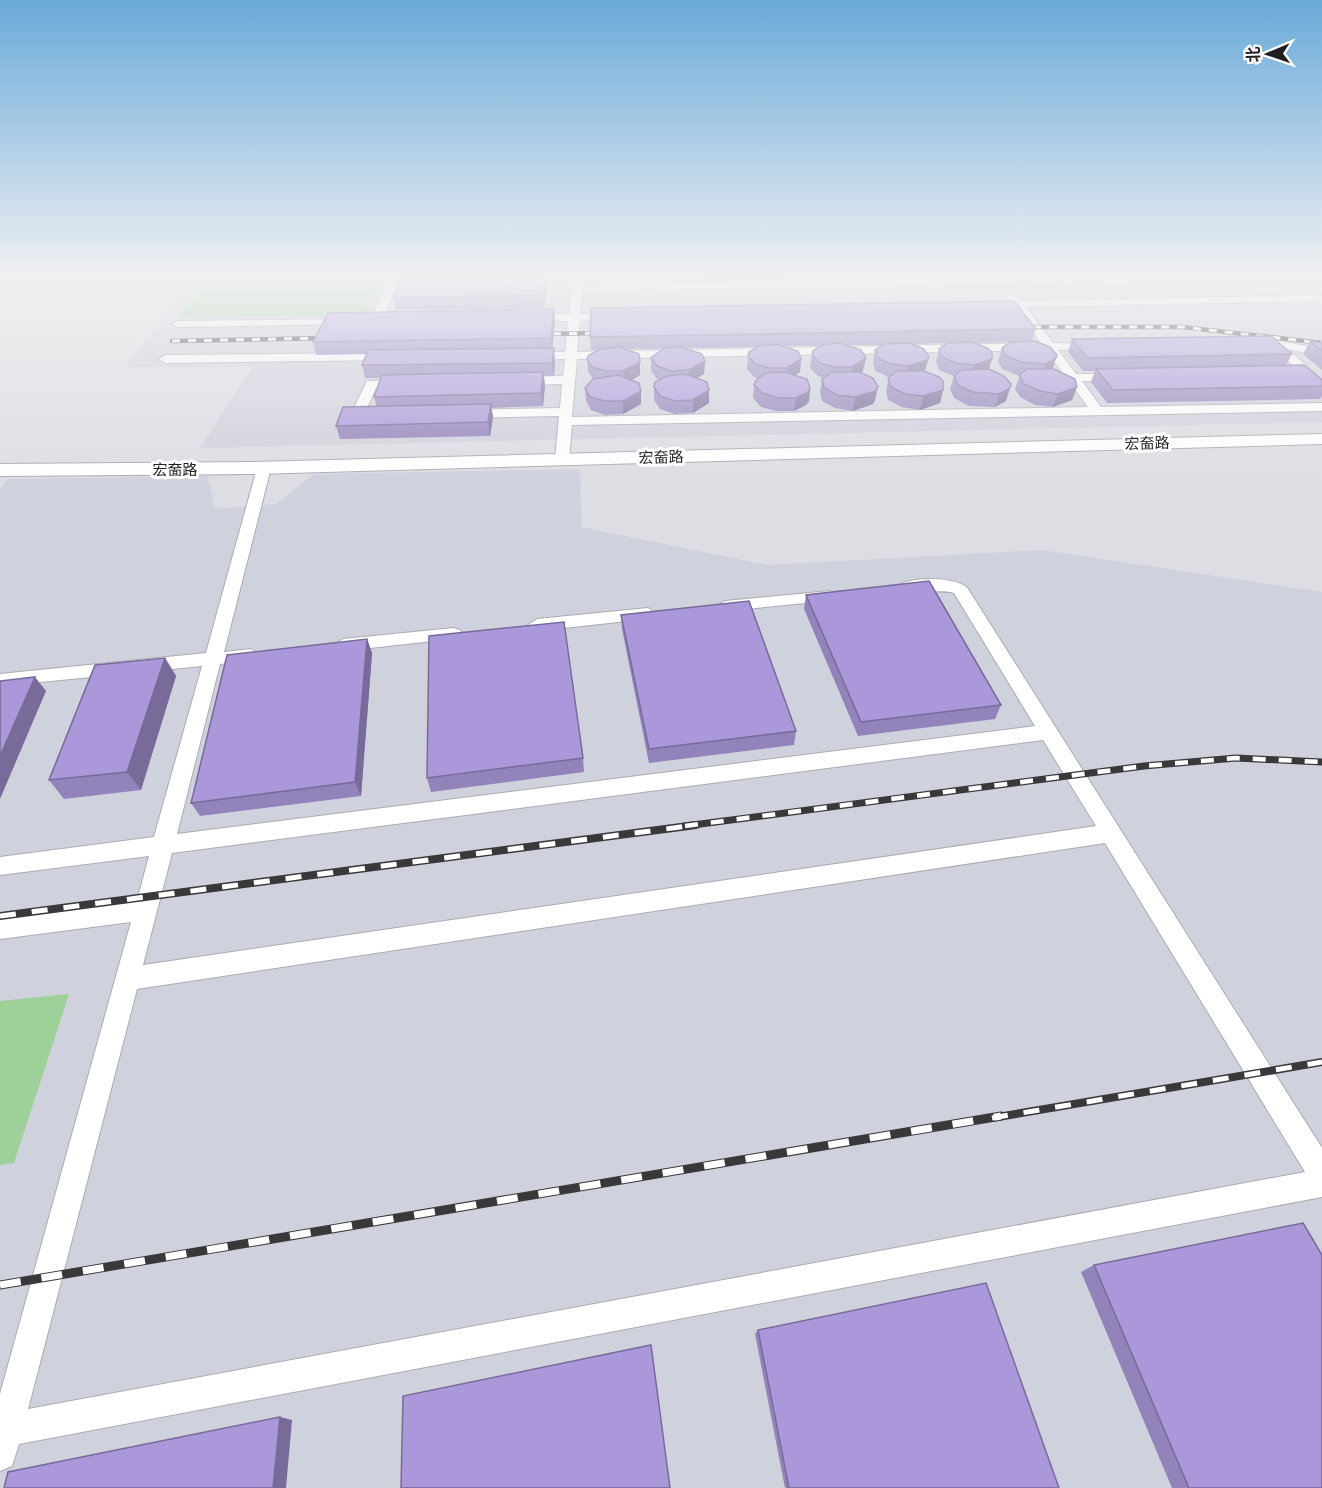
<svg xmlns="http://www.w3.org/2000/svg" width="1322" height="1488" viewBox="0 0 1322 1488" font-family="Ubuntu,'Noto Sans SC',sans-serif">
<style>
.built{fill:#cfd1dd}
.green{fill:#9ed199}
.lines{fill:none;stroke-linecap:round;stroke-linejoin:round}
.minor-casing{stroke:#abacb1;stroke-width:2}
.tertiary-casing{stroke:#abacb1;stroke-width:2}
.minor{fill:#fff;fill-rule:evenodd}
.tertiary{fill:#fff;fill-rule:evenodd}
.rail-far3-casing{stroke:#39393c;stroke-width:4.5}
.rail-far2-casing{stroke:#39393c;stroke-width:7}
.rail-far1-casing{stroke:#39393c;stroke-width:8}
.rail-casing{stroke:#39393c;stroke-width:9}
.rail-far3{stroke:#fff;stroke-width:3;stroke-dasharray:8;stroke-linecap:butt}
.rail-far2{stroke:#fff;stroke-width:4.5;stroke-dasharray:13;stroke-linecap:butt}
.rail-far1{stroke:#fff;stroke-width:5;stroke-dasharray:16;stroke-linecap:butt}
.rail{stroke:#fff;stroke-width:7;stroke-dasharray:21;stroke-linecap:butt}
.wall{fill:#9383bb}
.shaded-wall{fill:#786a99}
.building{fill:#ab98da;stroke:#786a99;stroke-width:1.5}
.labels{text-anchor:middle;dominant-baseline:central;stroke-width:6;stroke-linejoin:round;paint-order:stroke}
.far-street-label{font-size:15px;fill:#1f1f21;stroke:#fff}
</style>
<rect width="100%" height="100%" fill="#dddee3"/>
<path class="built" d="M200 275H1319L1322 277V422L200 448 252 367H124Z
M580 469 582 527 766 565 1042 550 1322 592V1488H0V490L8 479 208 476 215 509 276 504 314 474Z"/>
<path class="green" d="M213 275H385L365 315 179 318Z
M69 994 14 1163 0 1165V1001Z"/>
<g class="lines">
<g class="minor-casing">
<path id="minor" d="M390 275H400L383 320 373 322 371 320Z
M573 275H583L582 285 1220 275 1224 278 1219 281 582 291 580 314H616L622 317 616 320 580 321 577 352 1041 343 1008 297 1009 295H1017L1021 301 1318 295 1322 296V304L1316 301 1026 307 1053 343 1099 344 1101 346 1095 349 1058 350 1076 374H1124V380L1120 381H1082L1101 407 1322 403V411L572 425 569 460 562 464 555 460 559 416 466 418 460 414 466 410 560 408 562 384 519 385 513 381 519 377 563 376 565 359 528 360 522 356 528 352H565L568 321H529L523 318 529 315 569 314ZM1046 350 1088 407 572 417 577 359Z
M353 319V323L349 324 178 327 172 324 178 321Z
M1274 340 1322 349V357L1288 349 1322 380V391L1271 346H1257L1251 343 1257 340Z
M390 353 394 354V360L165 363 159 359 165 355Z
M405 380 409 381V387L376 388 365 412H379V418L352 419 350 416 367 381Z
M264 464 271 468 224 652 251 649 260 655 251 661 220 664 177 834 1035 726 954 593C938 587 905 599 896 588 904 576 959 576 968 589L1322 1148V1197L19 1444 12 1466 0 1471V1394L131 922 0 939V919L137 901 149 856 0 875V857L154 837 202 666 0 686V674L206 653 257 468ZM1043 740 1096 826 143 965 172 853ZM1105 843 1305 1172 28 1409 137 989Z
M830 591 838 596 836 600 725 611 717 606 725 601Z
M648 608 656 614 654 618 537 631 528 625 537 619Z
M454 628 460 630 463 634 460 638 343 651 334 645 343 639Z"/>
</g>
<g class="tertiary-casing">
<path id="tertiary" d="M1322 434V444L252 474 0 476V464L252 462Z"/>
</g>
<use href="#minor" class="minor"/>
<use href="#tertiary" class="tertiary"/>
<g class="rail-far3-casing">
<path id="rail-far3" d="M1017 327H1182L1322 343
M537 334 606 333
M172 341 330 338"/>
</g>
<g class="rail-far2-casing">
<path id="rail-far2" d="M685 826 1144 766 1236 758 1322 762"/>
</g>
<g class="rail-far1-casing">
<path id="rail-far1" d="M0 916 696 825
M992 1118 1322 1062"/>
</g>
<g class="rail-casing">
<path id="rail" d="M0 1285 1001 1116"/>
</g>
<use href="#rail-far3" class="rail-far3"/>
<use href="#rail-far2" class="rail-far2"/>
<use href="#rail-far1" class="rail-far1"/>
<use href="#rail" class="rail"/>
</g>
<path class="wall" d="M548 275 544 308 396 310 393 298Z
M705 275H785V278L705 279Z
M554 309 555 321 552 348 555 361 554 376H544L545 385 543 406 491 408 493 417 490 436 340 439 336 426 377 407 374 397 381 378H365L362 365 367 354 316 355 313 342Z
M1036 329 1032 341 1053 369 1077 387 1072 400 1053 407 1035 405 1020 397 1015 389 1020 375H1017L1002 369 998 361 1002 348 1009 342 974 343 1006 401 995 407 969 406 954 398 950 389 954 376 939 370 936 361 939 349 946 343 911 344 929 357 925 371 943 390 940 403 920 410 902 407 888 400 886 391 889 377 875 371 873 363 875 350 883 345H845L863 371 861 373 878 387 875 400 873 404 853 411 835 408 822 401 820 392 822 379 824 378 818 376 810 368 813 351 821 346H783L801 359 800 372 794 375 810 388 809 401 806 405 794 411H776L761 407 753 398 754 385 759 378 754 377 747 369 748 356 758 347 687 348 705 361 704 374 697 378 709 403 693 413 675 414 660 409 654 400V387L660 380 657 379 651 371V358L664 349H625L640 362V375L632 380 641 391V404L623 414 605 415 591 410 586 401 585 388 593 379 588 372 587 359 599 350H591L590 337Z
M1072 339 1292 354 1286 365 1322 380V396L1320 399 1107 403 1091 382 1095 371H1083L1068 352Z
M1310 341 1322 343V370L1303 354Z
M806 595 1001 705 995 719 858 736 804 609Z
M621 615 796 731 794 745 649 763 622 629Z
M367 639 372 653 361 796 200 816 191 803Z
M165 658 176 676 141 790 64 799 49 780Z
M583 758 584 772 431 792 427 778Z
M1094 1265 1322 1488H1172L1081 1272Z
M758 1330 1059 1488H785L755 1334Z"/>
<path class="shaded-wall" d="M546 275H548L544 308 543 295Z
M554 309 555 321 552 351 551 338Z
M554 348 555 361 554 376 552 363Z
M929 357 924 373 905 379 908 366Z
M866 358 863 371 850 380 852 367Z
M1056 358 1052 371 1042 376 1046 364Z
M801 359 800 372 786 381 787 368Z
M992 359 988 372 970 378 974 365Z
M705 361 704 374 688 383 689 370Z
M640 362V375L624 384 623 371Z
M543 372 545 385 543 406 541 393Z
M878 387 875 400 873 404 853 411 855 397Z
M1077 387 1072 400 1053 407 1058 394Z
M810 388 809 401 806 405 794 411 796 398Z
M1010 388 1006 401 995 407 999 394Z
M709 390V403L693 413V400Z
M943 390 940 403 920 410 923 396Z
M641 391V404L623 414V401Z
M491 404 493 417 490 436 488 422Z
M367 639 372 653 361 796 355 782Z
M165 658 176 676 141 790 127 772Z
M35 677 46 691 0 799V756Z
M280 1417 292 1420 286 1488H273Z"/>
<path class="building" d="M402 275H546L543 295 393 298Z
M1014 301 1036 329 590 337 591 308Z
M554 309 551 338 313 342 328 313Z
M1271 336 1292 354 1087 358 1072 339Z
M1035 341 1050 347 1057 355 1056 358 1046 364 1021 362 1006 356 1002 348 1010 342Z
M1310 341 1322 343V351Z
M972 342 987 348 992 352V359L974 365 956 363 942 357 939 349 947 343Z
M839 343 861 350 866 358 852 367H835L820 363 812 355 813 351 822 345Z
M910 343 924 349 929 357 927 360 908 366 891 364 878 358 875 350 884 344Z
M776 344 798 351 801 359 787 368H770L755 364 748 356 749 352 759 346Z
M619 347 639 354 640 362 623 371H606L592 367 587 359 589 355 601 349Z
M682 347 702 354 705 361 689 370 671 371 657 366 651 358 664 348Z
M554 348 552 363 362 365 368 350Z
M1304 365 1322 380V386L1113 390 1096 369Z
M989 369 1004 376 1011 384 1010 388 999 394 972 392 958 385 954 376 962 370Z
M1027 369H1054L1075 379 1077 387 1058 394 1040 391 1024 384 1019 375Z
M898 371H924L939 377 943 381V390L923 396 905 394 891 387 888 378Z
M543 372 541 393 374 397 382 375Z
M784 372 807 379 810 388 808 392 796 398H778L762 393 754 385 756 380 766 373Z
M832 372H859L873 378 878 387 876 391 855 397 837 395 824 388 822 379Z
M685 374 707 382 709 390 693 400 675 401 660 396 654 387 655 382 667 376Z
M618 375 639 383 641 391 623 401H605L590 397 585 388 593 379Z
M491 404 488 422 336 426 343 407Z
M929 581 1001 705 861 722 806 595Z
M749 601 796 731 649 749 621 615Z
M564 622 583 758 427 778 429 636Z
M367 639 355 782 191 803 227 655Z
M165 658 127 772 49 780 95 665Z
M35 677 0 756V681Z
M1303 1223 1322 1255V1488H1189L1094 1265Z
M986 1283 1059 1488H789L758 1330Z
M651 1345 670 1488H401L403 1396Z
M280 1417 273 1488H4L8 1472Z"/>
<linearGradient id="sky" x2="0" y2="1"><stop stop-color="#6aaad9"/><stop offset="0.57" stop-color="#f0f0f2"/><stop offset="1" stop-color="#f0f0f2" stop-opacity="0"/></linearGradient>
<rect width="1322" height="484" fill="url(#sky)"/>
<g class="labels">
<g class="far-street-label">
<text transform="translate(1147 443) rotate(-2)">宏奤路</text>
<text transform="translate(661 457) rotate(-2)">宏奤路</text>
<text x="175" y="469">宏奤路</text>
</g>
</g>
<g transform="translate(1268 54) rotate(268)" stroke="#ffffff" stroke-width="4.5" paint-order="stroke">
<path d="M0-4.5L10 22L0 15L-10 22Z" fill="#1f1f21"/>
<text y="-9" font-size="16" font-weight="bold" text-anchor="middle" fill="#1f1f21">北</text>
</g>
</svg>
